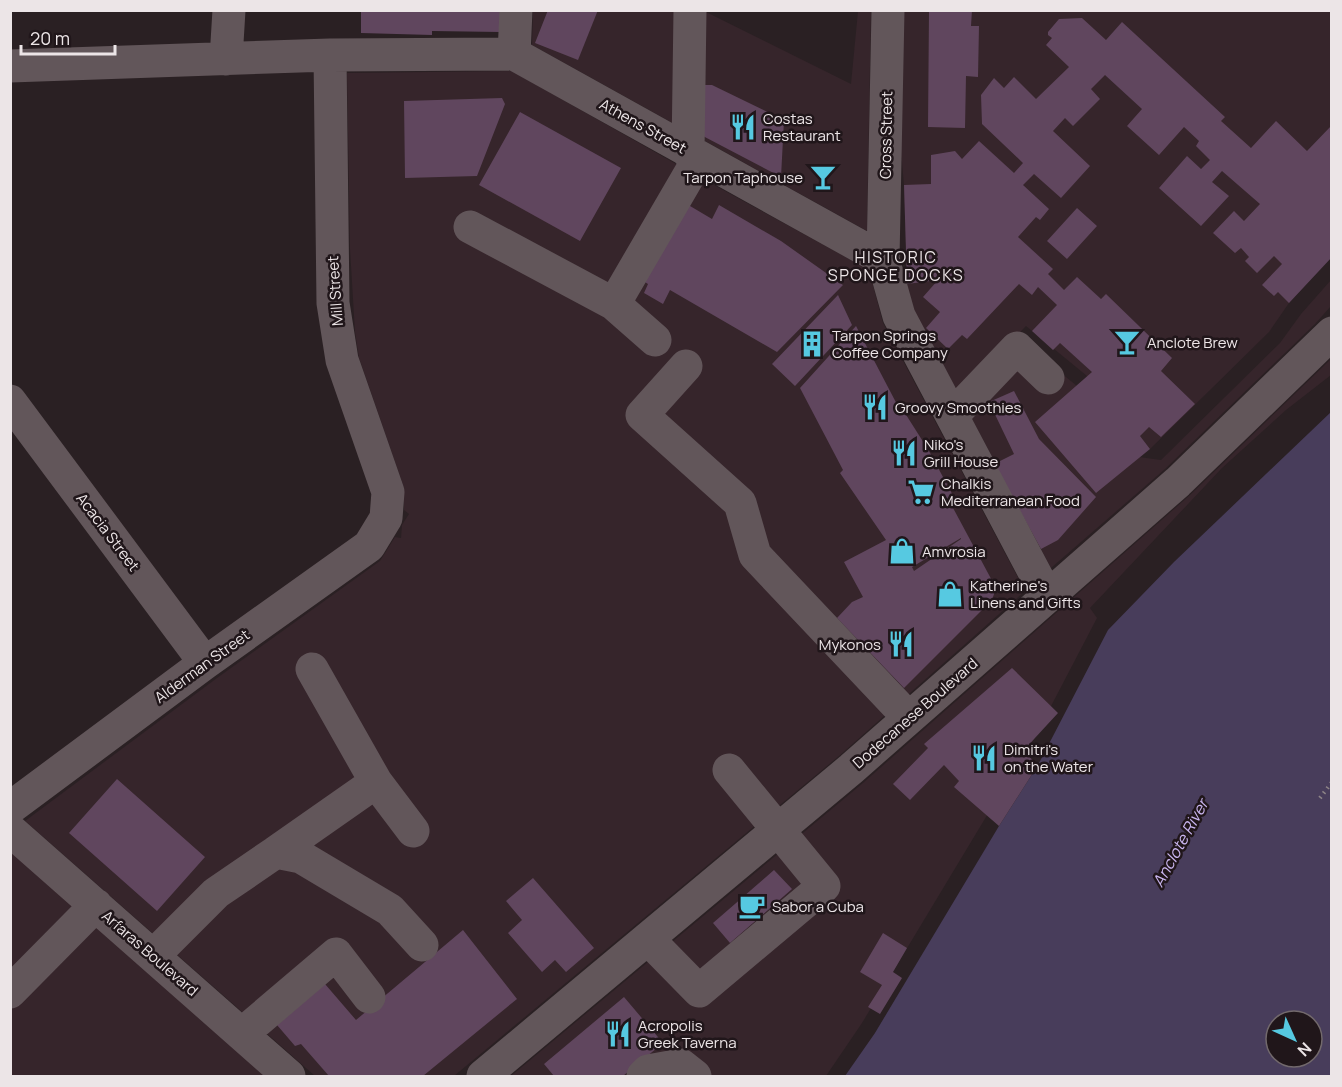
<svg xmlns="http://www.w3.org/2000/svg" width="1342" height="1087" viewBox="0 0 1342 1087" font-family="Manrope,sans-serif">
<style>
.built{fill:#36252b}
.water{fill:#483d5b;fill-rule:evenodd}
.building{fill:#60465e;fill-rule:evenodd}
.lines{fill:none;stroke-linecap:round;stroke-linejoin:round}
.path{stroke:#8d8487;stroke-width:4;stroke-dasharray:1.5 4.5;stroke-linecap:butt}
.minor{stroke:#62565a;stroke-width:33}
.labels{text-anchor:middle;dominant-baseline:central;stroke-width:5;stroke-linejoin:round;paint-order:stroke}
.poi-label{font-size:15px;fill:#ece5e7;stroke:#20161a;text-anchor:start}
.street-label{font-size:15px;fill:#ece5e7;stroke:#20161a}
.neighbourhood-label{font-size:16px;letter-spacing:1.5px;fill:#ece5e7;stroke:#20161a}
.water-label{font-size:16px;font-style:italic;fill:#c9b5ef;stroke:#20161a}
</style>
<rect width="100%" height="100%" fill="#2a2023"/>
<path class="built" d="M533 11H704L851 84 858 11H871L867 231 532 45Z
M901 11H1331V257L1289 303 1269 332 1150 449 1087 376 1026 326 959 394 916 318 907 284 904 185 899 129Z
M512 71 692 173 866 268V273L870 274 883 323 1025 591 839 756 454 1076H315L25 821 217 678 380 561 395 537 401 538 402 525 409 514 404 510V488L359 358 355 332 350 249 347 73Z
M1331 280V306L1315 324 1165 469 1051 568 964 404 1028 346 1077 386 1139 457 1161 460 1280 343 1301 314Z
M1331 359V375L1286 410 1222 468 1090 608 1097 618 1025 756 986 817 862 1023 826 1076H511L863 783 1190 495Z
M11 851 266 1076H11Z"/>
<path class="water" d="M1331 412V1076H845L875 1033 999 826 1038 765 1108 630 1174 562ZM1276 1021H1312V1057H1276Z"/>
<path class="building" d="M361 10H500V32L432 31V35L361 33Z
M548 10H598L578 60 535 43Z
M929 10H972L971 26H979L978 77 966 76 965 128 928 127Z
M1082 18 1106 40 1122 22 1225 117 1221 121 1251 148 1276 121 1307 151 1332 125V257L1289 303 1278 292 1274 296 1262 285 1282 264 1274 256 1257 273 1245 261 1249 257 1241 248 1235 253 1213 233 1234 211 1244 221 1260 204 1222 171 1212 182 1229 196 1201 226 1159 188 1187 156 1201 169 1210 160 1196 146 1199 141 1184 127 1159 155 1127 126 1142 109 1105 75 1091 89 1100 99 1073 126 1065 118 1053 131 1090 166 1061 198 1034 174 1023 185 1049 209 1040 220 1036 217 1018 237 1053 269 1048 274 1064 290 1077 277 1101 299 1106 294 1172 358 1161 371 1195 404 1161 437 1149 427 1140 436 1150 449 1096 493 1035 422 1092 372 1060 343 1053 350 1032 331 1057 305 1038 287 1032 295 1019 284 967 339 962 335 948 349 926 328 940 312 923 297 938 280 907 284 904 185 931 184V155L955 151 962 159 979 141 1014 173 1023 163 982 124 981 95 994 78 1004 88 1014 77 1036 99 1069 67 1046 45 1052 38 1048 35V32L1059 19Z
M704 85H712L784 120 781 177 701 135Z
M502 98 505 104 477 176 405 178 404 101Z
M520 112 621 168 580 241 479 185Z
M685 203 712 219 719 205 781 241 843 285 777 352 670 290 663 304 644 293 648 284 640 279Z
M1077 208 1097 226 1067 259 1047 241Z
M838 295 852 325 795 386 772 364Z
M856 326 901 412 903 410 929 451 957 503 952 506 996 588 992 600 904 688 837 618 852 602 863 597 844 562 886 540 840 473 843 470 800 388ZM961 538V539L914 571 912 567Z
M1014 391 1039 439 1096 497 1058 540 1041 549 994 464 1014 454 989 402Z
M1012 668 1058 713 1023 751 1038 765 999 826 954 787 959 781 944 765 910 800 893 784 928 748 924 744Z
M117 779 205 857 157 911 69 833Z
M774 870 792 889 730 943 713 923Z
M533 878 594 948 566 972 555 960 542 972 508 933 522 920 506 901Z
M463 930 517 999 423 1076H329L301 1044 295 1046 277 1025 325 984 356 1020Z
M883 933 907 948 893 972 902 978 880 1014 868 1007 882 985 860 972Z
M624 997 663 1043 623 1076H554L544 1064Z"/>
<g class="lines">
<path class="path" d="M1320 798 1332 782"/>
<path class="minor" d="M888 10 883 259 899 316 1047 596
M514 54 516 10
M226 59 229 10
M10 66 330 55 514 54 883 259
M688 152 690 10
M470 227 614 304 699 158
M614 304 655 340
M686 366 642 415 740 503 755 555 909 718
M10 401 205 663
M952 416 1017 348 1048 378
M312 669 376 782
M10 808 205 663 369 546 386 518 388 492 342 360 333 303 330 55
M10 830 289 1076
M276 852 376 782 413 831
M648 939 699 991 824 886 729 770
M153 956 216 893 276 852 301 857 390 910 422 945
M10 992 96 905
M242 1034 336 954 369 997
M483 1076 851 769 1178 482 1332 333
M643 1076 648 1071 681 1065 695 1076"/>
</g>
<defs>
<g id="restaurant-bare" transform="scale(2.07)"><path d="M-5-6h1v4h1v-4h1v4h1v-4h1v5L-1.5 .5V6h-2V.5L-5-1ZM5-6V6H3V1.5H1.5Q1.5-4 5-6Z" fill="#56c9e1" stroke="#20161a" stroke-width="2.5" paint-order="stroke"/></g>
<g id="bar-bare" transform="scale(2.07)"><path d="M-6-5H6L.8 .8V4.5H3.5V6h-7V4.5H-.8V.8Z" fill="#56c9e1" stroke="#20161a" stroke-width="2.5" paint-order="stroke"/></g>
<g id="building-bare" transform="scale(2.07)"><path d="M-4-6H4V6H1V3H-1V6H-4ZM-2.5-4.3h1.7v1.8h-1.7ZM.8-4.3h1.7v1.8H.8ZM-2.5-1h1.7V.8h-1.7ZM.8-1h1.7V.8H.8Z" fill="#56c9e1" stroke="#20161a" stroke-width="2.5" paint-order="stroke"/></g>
<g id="supermarket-bare" transform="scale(2.07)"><path d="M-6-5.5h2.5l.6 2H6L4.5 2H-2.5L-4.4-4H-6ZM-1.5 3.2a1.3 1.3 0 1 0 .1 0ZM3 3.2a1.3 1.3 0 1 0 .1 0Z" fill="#56c9e1" stroke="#20161a" stroke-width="2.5" paint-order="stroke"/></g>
<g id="shop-bare" transform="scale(2.07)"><path d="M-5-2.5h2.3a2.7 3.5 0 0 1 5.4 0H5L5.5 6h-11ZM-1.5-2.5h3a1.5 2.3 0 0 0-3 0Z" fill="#56c9e1" stroke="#20161a" stroke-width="2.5" paint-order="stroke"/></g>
<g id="cafe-bare" transform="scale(2.07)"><path d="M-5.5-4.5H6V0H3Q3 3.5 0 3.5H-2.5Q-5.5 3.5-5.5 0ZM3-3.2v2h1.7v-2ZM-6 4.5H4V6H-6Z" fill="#56c9e1" stroke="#20161a" stroke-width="2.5" paint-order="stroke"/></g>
</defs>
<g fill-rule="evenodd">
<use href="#restaurant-bare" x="743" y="127"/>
<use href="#bar-bare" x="823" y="177"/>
<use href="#bar-bare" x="1127" y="342"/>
<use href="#building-bare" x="812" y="344"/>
<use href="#restaurant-bare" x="875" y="407"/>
<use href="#restaurant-bare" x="904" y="453"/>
<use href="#supermarket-bare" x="921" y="492"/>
<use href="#shop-bare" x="902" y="551"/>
<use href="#shop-bare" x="950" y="594"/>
<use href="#restaurant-bare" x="901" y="644"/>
<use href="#restaurant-bare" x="984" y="758"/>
<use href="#cafe-bare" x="752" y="906"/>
<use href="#restaurant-bare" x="618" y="1034"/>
</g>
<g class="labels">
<g class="poi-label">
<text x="763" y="118">Costas<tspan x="763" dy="17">Restaurant</tspan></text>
<text x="803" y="177" text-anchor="end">Tarpon Taphouse</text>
<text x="832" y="335">Tarpon Springs<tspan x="832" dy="17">Coffee Company</tspan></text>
<text x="1147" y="342">Anclote Brew</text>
<text x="895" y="407">Groovy Smoothies</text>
<text x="924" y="444">Niko's<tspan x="924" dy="17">Grill House</tspan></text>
<text x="941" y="483">Chalkis<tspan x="941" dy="17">Mediterranean Food</tspan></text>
<text x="922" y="551">Amvrosia</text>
<text x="970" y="585">Katherine's<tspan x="970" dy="17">Linens and Gifts</tspan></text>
<text x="881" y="644" text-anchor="end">Mykonos</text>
<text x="1004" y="749">Dimitri's<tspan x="1004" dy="17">on the Water</tspan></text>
<text x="772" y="906">Sabor a Cuba</text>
<text x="638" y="1025">Acropolis<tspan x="638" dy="17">Greek Taverna</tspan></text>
</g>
<g class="street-label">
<text transform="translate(643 126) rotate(29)">Athens Street</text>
<text transform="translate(886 135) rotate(-89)">Cross Street</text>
<text transform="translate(335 291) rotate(-94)">Mill Street</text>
<text transform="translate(108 532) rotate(53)">Acacia Street</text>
<text transform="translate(202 666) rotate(-36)">Alderman Street</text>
<text transform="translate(915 713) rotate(-41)">Dodecanese Boulevard</text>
<text transform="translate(150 953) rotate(41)">Arfaras Boulevard</text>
</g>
<g class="neighbourhood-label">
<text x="896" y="257">HISTORIC<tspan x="896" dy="18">SPONGE DOCKS</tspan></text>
</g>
<g class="water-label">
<text transform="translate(1180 843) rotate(-61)">Anclote River</text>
</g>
</g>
<rect width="1342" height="1087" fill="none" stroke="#ece5e7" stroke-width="24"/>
<g transform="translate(1294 1039) rotate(135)"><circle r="28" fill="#20161a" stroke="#72696c" stroke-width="1.5"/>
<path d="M0-4.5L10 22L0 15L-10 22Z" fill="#56c9e1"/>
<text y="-9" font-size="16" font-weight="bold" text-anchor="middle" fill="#ece5e7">N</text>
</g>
<path d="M21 45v9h94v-9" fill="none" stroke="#ece5e7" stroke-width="3"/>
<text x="30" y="45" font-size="18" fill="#ece5e7" stroke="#20161a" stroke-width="4.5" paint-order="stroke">20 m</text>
</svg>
